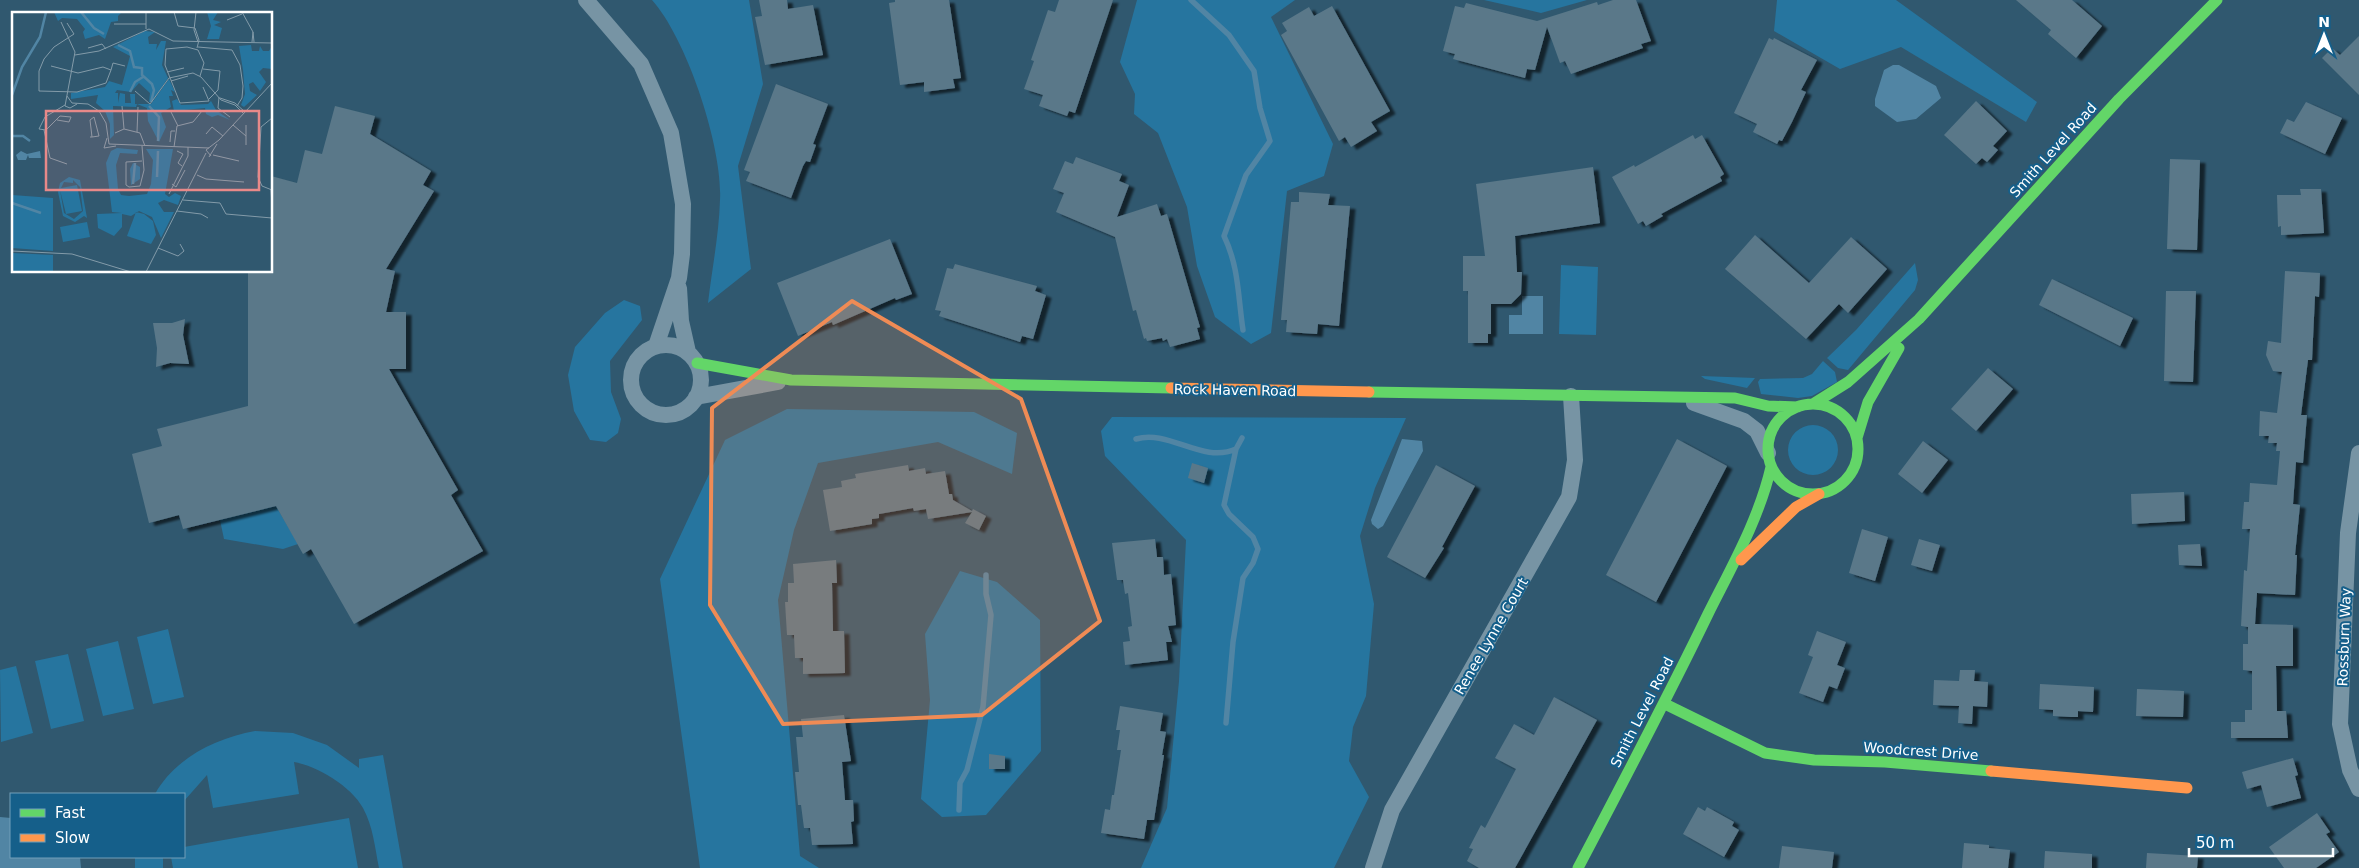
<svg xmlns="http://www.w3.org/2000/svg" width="2359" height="868" viewBox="0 0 2359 868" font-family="'DejaVu Sans',sans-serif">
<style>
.green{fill:#26759f}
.water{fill:#5185a4}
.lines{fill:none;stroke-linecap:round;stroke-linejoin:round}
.stream{stroke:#5185a4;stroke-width:5.5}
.building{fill:#5a7889;filter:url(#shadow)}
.street{stroke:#7794a4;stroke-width:16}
.fast{stroke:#63d668;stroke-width:11}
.slow{stroke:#ff974d;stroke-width:11}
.marked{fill:#ef8b55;fill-opacity:0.2;stroke:#ef8b55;stroke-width:4;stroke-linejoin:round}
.labels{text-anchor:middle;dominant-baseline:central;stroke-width:4;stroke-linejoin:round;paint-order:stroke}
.street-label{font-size:14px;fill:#fff;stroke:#155f8a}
.inset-river{fill:none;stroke:#5185a4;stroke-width:2.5}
.inset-road{fill:none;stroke:#839ba9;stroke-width:1}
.view{fill:#e88989;fill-opacity:0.15;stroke:#e88989;stroke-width:2.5}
.inset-edge{fill:none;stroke:#fff;stroke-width:2.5}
</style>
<defs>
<filter id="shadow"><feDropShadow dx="5.5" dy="3" stdDeviation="1" flood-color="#0009"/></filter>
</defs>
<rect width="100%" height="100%" fill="#30586f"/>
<path class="green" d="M652 0H749L763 84 738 166 751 269 708 303C712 269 719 234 720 200 723 148 687 39 652 0Z
M1137 0H1295L1271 17 1333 144 1324 176 1287 191 1271 333 1251 344 1215 317 1197 266 1187 207 1158 133 1134 114 1135 94 1120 62Z
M1484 0H1587L1541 13Z
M1777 0H1896L2037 102 2026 122 1901 47 1840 69 1774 31Z
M1915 263 1918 280 1915 290 1848 370 1838 368 1827 358 1856 330Z
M1561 265 1598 267 1596 335 1559 334Z
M624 300 640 306 642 320 610 361 611 392 621 419 618 433 606 442 590 440 574 411 568 375 575 347 605 313Z
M1823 361 1835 372 1837 382 1812 396 1798 398 1761 394 1758 382 1760 379 1803 378 1812 374Z
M1701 376 1755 378 1747 388 1705 379Z
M787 409 974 412 1017 433 1012 474 938 442 818 463 794 530 778 600 800 856 819 868H700L660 579 725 440Z
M1112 417 1406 418 1375 488 1360 536 1374 604 1366 696 1353 727 1349 761 1369 797 1334 868H1141L1167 808 1179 681 1186 540 1105 456 1101 431Z
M1788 450a25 25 0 1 1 50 0a25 25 0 1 1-50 0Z
M276 506 298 544 283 549 224 539 220 520Z
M960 571 997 582 1040 620 1041 751 986 815 942 817 921 799 930 700 925 634Z
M168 629 184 697 153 704 137 637Z
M118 641 134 709 103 716 86 649Z
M68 654 84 721 51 729 35 661Z
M16 666 33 733 1 742 0 670Z
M255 731 293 733 327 745 359 768V759L383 755 403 868H379C375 848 373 826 363 808 351 786 317 766 294 762L299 794 213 808 207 775 184 801V794H155C175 758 216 738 255 731Z
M349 818 358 868H173L171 857H184V847Z
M135 857H163V868H135Z"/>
<path class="water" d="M1893 65H1899L1936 86 1941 98 1916 119 1897 122 1875 106V99L1884 70Z
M1522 296H1543V334H1509V315H1522Z
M1402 439 1422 441 1423 451 1383 526 1378 529 1372 524 1371 520Z
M0 817 11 818V857H80L81 868H0Z"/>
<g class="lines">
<path class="stream" d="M1191 0 1229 35 1254 71 1260 108 1270 141 1246 175 1224 236C1239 267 1238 297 1243 330
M1136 439C1169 429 1202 464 1236 449
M1226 723 1233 642 1243 578 1253 563 1258 549 1253 537 1229 514 1224 505 1236 449 1242 438
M959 810 960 783 967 770 983 707 991 615 986 594V575"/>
</g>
<path class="building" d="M759 0H787L788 9 813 5 823 55 765 65 755 17 762 16Z
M895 0H949L961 78 953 79 955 88 924 92V82L900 85 889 3 895 2Z
M1059 0H1113L1075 113 1069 111 1067 116 1039 106 1043 95 1024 89 1034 61 1031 60 1048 10 1055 12Z
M1613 0H1636L1651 41 1641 44 1643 48 1571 74 1565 61 1560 63 1547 27 1535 70 1527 69 1525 78 1453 59 1455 54 1443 51 1455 6 1464 8 1466 3 1537 21 1597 2 1598 5Z
M2016 0H2072L2102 26 2076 58 2048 34 2051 30Z
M1332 6 1390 111 1371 122 1377 131 1351 147 1345 137 1339 141 1281 35 1287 31 1282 23 1309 7 1314 16Z
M2359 36V95L2322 58 2332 48 2340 55Z
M1769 38 1773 40 1774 38 1817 60 1801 90 1806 92 1792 122 1782 141 1779 140 1777 144 1753 132 1757 124 1734 113Z
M776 84 828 104 813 144 816 145 810 162 806 161 803 166 791 198 746 181 750 172 744 170Z
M1976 101 2007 131 1993 146 1998 150 1987 162 1982 158 1976 164 1944 135Z
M2306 102 2342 118 2325 154 2280 133 2287 119 2294 122Z
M335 106 375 116 370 134 431 171 423 185 434 191 386 269 395 271 386 312H406V369H389L458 490 451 495 483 551 354 624 311 549 303 554 276 506 183 529 179 515 149 523 132 454 162 446 157 429 248 406V271H271V176L297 183 305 150 322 154Z
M1693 135 1695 139 1702 135 1724 174 1720 177 1722 181 1661 214 1663 216 1646 226 1643 221 1638 224 1612 177 1634 165 1635 167Z
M1076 157 1122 174 1119 181 1129 185 1117 217 1157 204 1161 216 1167 214 1200 327 1197 328 1200 339 1170 347 1167 339 1163 341 1162 338 1147 341 1146 338 1144 339 1136 310 1133 311 1115 237 1056 212 1064 193 1053 189 1065 161 1073 164Z
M2170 159 2200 160 2197 250 2167 249Z
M1593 167 1600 223 1515 236 1517 272H1522L1521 294 1511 304H1491V334H1488V343H1468V291H1463V256H1485L1476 184Z
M2300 189H2321L2324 233 2281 235V226L2278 227 2277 195H2301Z
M1299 192 1330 194 1328 205 1350 206 1339 326 1318 324 1317 334 1286 332 1287 320H1281L1291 202H1299Z
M1755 235 1809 283 1851 237 1887 269 1848 313 1839 304 1806 339 1725 269Z
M890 239 912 294 896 300 895 298 833 325 832 322 798 336 777 283Z
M955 264 1037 286 1035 291 1046 295 1033 339 1022 336 1020 342 939 316 941 311 935 310 947 268 953 269Z
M2285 271 2320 273 2319 297 2315 296 2312 360H2308L2301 415H2307L2303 463 2296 462 2293 504 2300 505 2295 555H2297L2295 595 2257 593 2255 624 2293 625V666H2276L2277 711H2286L2288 738H2231V722H2245V710H2252V671L2243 670V644H2248V627L2241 626 2244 570 2247 571 2250 529H2242L2244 502H2249L2250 483 2277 485 2280 451H2276L2277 443H2268L2269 436H2259L2260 411 2277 413 2282 372 2273 371 2266 355 2268 341 2281 343Z
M2052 279 2133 318 2120 346 2039 305Z
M2166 291H2196L2193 382 2164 381Z
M185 319 183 335 189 364 170 363 156 367 157 348 153 323H172Z
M1988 368 2013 389 1976 431 1951 409Z
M1677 439 1727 466 1656 602 1606 575Z
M1923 441 1948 460 1922 493 1898 474Z
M1192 463 1208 468 1204 483 1188 478Z
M908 465 909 471 925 468 926 474 945 471 949 494H952L953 500 972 511 973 509 986 516 979 530 965 523 972 512 928 519 926 509 914 511 913 508 879 514V518L872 519V524L830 531 823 490 842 487 841 481 856 478 855 474Z
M1436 465 1475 486 1442 547 1444 548 1425 578 1387 557Z
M2184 492 2185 521 2132 524 2131 494Z
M1862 529 1888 537 1875 581 1849 573Z
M1155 539 1157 557H1163L1164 575 1171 574 1176 625 1168 626 1172 642H1166L1168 660 1125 665 1123 642 1130 641 1128 627 1132 626 1128 593 1125 594 1123 580H1117L1112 543Z
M1919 539 1940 545 1932 571 1911 565Z
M2200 544 2202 566 2179 565 2178 545Z
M836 560 837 583H832L833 631H844L845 673 803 674V658H795L794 635H787L785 602H788V583H794L793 564Z
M1817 631 1846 642 1837 665 1845 668 1837 689 1829 686 1823 702 1799 693 1813 657 1808 655Z
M1960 670H1975L1974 681 1988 682 1987 707 1973 706 1972 724 1958 723 1959 706 1933 705 1934 680 1959 681Z
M2040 684 2094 687 2093 712 2078 711V717H2071L2053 716V710L2039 709Z
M2137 689 2184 691 2183 717 2136 716Z
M1554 697 1597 720 1515 868H1479L1467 861 1473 849 1469 848 1481 825 1485 828 1516 769 1495 758 1514 724 1534 735Z
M1120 706 1163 713 1160 731 1166 732 1162 755H1164L1154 820H1147L1144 839 1101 833 1105 809 1110 810 1112 795H1114L1121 750H1117L1120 730H1116Z
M844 715 851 761 842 762 845 800H853L854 821 851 822 853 844 812 845 810 828H804L801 805H798L795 772H799L796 737H803L801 719Z
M989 754 1005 756V769H989Z
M2293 758 2298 775 2295 776 2301 798 2267 807 2261 785 2247 789 2242 772Z
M1698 807 1705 811 1707 807 1734 822 1732 826 1739 830 1724 857 1683 834Z
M2317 813 2330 832 2326 834 2339 852 2316 868H2284L2269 847Z
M1964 843 1989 845V848L2010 850 2008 868H1962Z
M1782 846 1834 852 1832 868H1779Z
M2045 851 2092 854V868H2044Z
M2147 853 2198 856 2197 868H2146Z"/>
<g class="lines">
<path class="street" d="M586 0 641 64 671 133 683 204 682 254 679 278 656 346
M679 288 681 321 688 352
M631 380a35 35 0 1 1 70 0a35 35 0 1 1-70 0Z
M696 397 778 382
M1694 403 1744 421 1757 431 1768 453
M2359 453 2348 533 2340 724 2350 770 2359 789
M1373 868 1392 810 1569 497 1575 460 1571 396"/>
<path class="fast" d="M697 363 791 380 1171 388
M1369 392 1735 398 1768 406 1798 407
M1813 404 1848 382 1919 319 2119 99 2217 0
M1768 449a45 45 0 1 1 90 0a45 45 0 1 1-90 0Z
M1857 438 1868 402 1899 348
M1665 704 1765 753 1814 760 1885 762 1991 771
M1578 868C1622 784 1667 699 1708 614 1732 566 1759 519 1771 467"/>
<path class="slow" d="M1171 388 1369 392
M1741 560 1796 507 1819 494
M1991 771 2187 788"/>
</g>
<path class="marked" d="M852 301 1021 399 1100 621 982 715 783 724 710 605 712 408Z"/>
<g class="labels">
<g class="street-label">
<text transform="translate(2053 150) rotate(-48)">Smith Level Road</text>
<text transform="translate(1235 390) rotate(1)">Rock Haven Road</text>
<text transform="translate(1491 636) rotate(-60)">Renee Lynne Court</text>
<text transform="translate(2344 637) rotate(-88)">Rossburn Way</text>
<text transform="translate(1642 712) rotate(-63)">Smith Level Road</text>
<text transform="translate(1921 751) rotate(4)">Woodcrest Drive</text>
</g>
</g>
<g transform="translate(12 12)">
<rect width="260" height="260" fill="#30586f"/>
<path d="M42 0H110L106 4V9L99 10 93 27 87 23 73 27 71 20 73 17 65 7 50 6 46 9ZM195 0H206L201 8 209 10 202 13 210 16 207 27H195L199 14ZM133 19 143 20 136 25 137 32H145L144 38 149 29H154L150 53 156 66 140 90H137L138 81 127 71 119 80 105 78 103 81H106V91L108 81 113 82V91H119L118 82H123V92H139L157 67 163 80 159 78 161 84H157L159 95 149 101 154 115 147 130 136 109 135 96 125 92 124 95 101 94 102 123 98 127V112L93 99 84 91 86 83 59 87V81L93 75 97 69 110 73 118 44 101 35ZM239 33 240 39H247L248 34 251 39H257L260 34V57L251 56 247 60 254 70 248 79 241 70 237 72 238 79 245 83 232 95 229 93 233 82 231 58 227 34ZM165 87 169 93 196 92 199 89 204 98 218 108 206 103 200 105 194 102 193 96 162 99 160 89ZM105 136 126 138 125 142 108 141 104 153 106 177 109 183 117 184 135 182 139 172 141 148 134 137H161L153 182 157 185 163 181 169 184 166 193 152 188 146 191 152 200H162L149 226 140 205 127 199 119 204 110 202V215L102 224 86 216 85 202 110 201 100 200 94 151 99 139ZM121 151 128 155V167L119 173 118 157ZM57 165 68 168 75 206 72 204 63 210 51 204 46 180 48 171ZM61 168 68 175 71 199 62 207 52 201 48 178 54 202 70 199 65 173 49 176 52 170 61 171ZM0 183 41 186V239L0 236ZM124 200 132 202 141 209 144 223 139 232 115 224ZM75 210 78 225 51 230 48 215ZM0 241 41 243V260H0Z" fill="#26759f" fill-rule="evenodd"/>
<path d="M9 139 15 142 28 139 29 146H17L16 143 14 148H6L4 143Z" fill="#5185a4"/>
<path class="inset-river" d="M69 0 82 16 92 22M106 33 118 39 122 55 130 56V63L140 72 142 78 139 90M118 80 123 70 131 65M0 83 10 55 28 25 34 0M137 94 147 105 146 129M0 124H11L18 129M145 165 146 139M121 172 123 151M0 191 29 201"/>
<path class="inset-road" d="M134 0V17M162 0 166 14 183 16M184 0 182 18 186 30M230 0 241 20M215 8 230 2M49 10 63 40 53 94 58 96 65 92M102 12H134M183 16 187 28 185 36M240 30 241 20 242 30M186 35 220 38 228 53 231 74 230 86 225 94M76 36 90 32 94 37M63 43 87 39 137 17 161 29 260 31M39 54 66 61 91 55 99 58 94 71 65 80 27 79V59L32 47 42 35 62 22 55 11M191 57 208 59 206 78 197 87M99 58 101 51 113 54M155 60 172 56M188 64 192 51 186 38 175 35 154 37 153 53 168 91 197 89 191 75M159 69 176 64M123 79 138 92 157 66 181 61 189 65 209 88 223 93 232 102M55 84 60 91 76 92 87 99 94 111 97 132 197 136M207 85 206 96 218 105M208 86 223 91 233 100M110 94 112 117M158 98 166 114M260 106 249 115 246 165 250 174 260 178M45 108 57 110 59 105 48 104 34 118 27 117 33 105 53 93M221 113 234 124M32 118 38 146 55 152M125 120 126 95M103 121 112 117 128 121 133 134M194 122 200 115 211 124M78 125H80L87 124 82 105 78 108 80 125M95 126 92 136 104 134M158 130 159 119H163M234 133V113M162 135 165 114 181 110 190 99M165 139 171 142 166 151 170 154M201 143 227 149M199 144 194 138 207 128 260 71M197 145 205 132M130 149 114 150V173L117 175 128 174 132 158 130 134M185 163 194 167 232 170M160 172 164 175 173 158M259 178 260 194M157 182 176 144V135M171 188 208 191 214 202 260 206M165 199 189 202 196 206M146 236 166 244 172 239 168 232M0 239 60 242 119 260M134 260 194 141"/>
<path class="view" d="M34 99H247V178H34Z"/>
<rect width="260" height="260" class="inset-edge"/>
</g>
<rect x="10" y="793" width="175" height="65" fill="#155f8a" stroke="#739fb9"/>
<rect x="20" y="809" width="25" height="8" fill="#63d668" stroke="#739fb9"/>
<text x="55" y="818" font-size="15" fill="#ffffff">Fast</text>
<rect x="20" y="834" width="25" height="8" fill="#ff974d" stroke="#739fb9"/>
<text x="55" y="843" font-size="15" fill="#ffffff">Slow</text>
<g transform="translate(2324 35)" stroke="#155f8a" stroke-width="4" paint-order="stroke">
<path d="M0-4L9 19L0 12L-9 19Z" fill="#ffffff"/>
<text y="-8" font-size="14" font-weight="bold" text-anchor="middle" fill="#ffffff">N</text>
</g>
<path d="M2189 848v8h144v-8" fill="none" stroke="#ffffff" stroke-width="2.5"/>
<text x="2196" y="848" font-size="15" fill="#ffffff" stroke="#155f8a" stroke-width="4" paint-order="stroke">50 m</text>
</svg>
